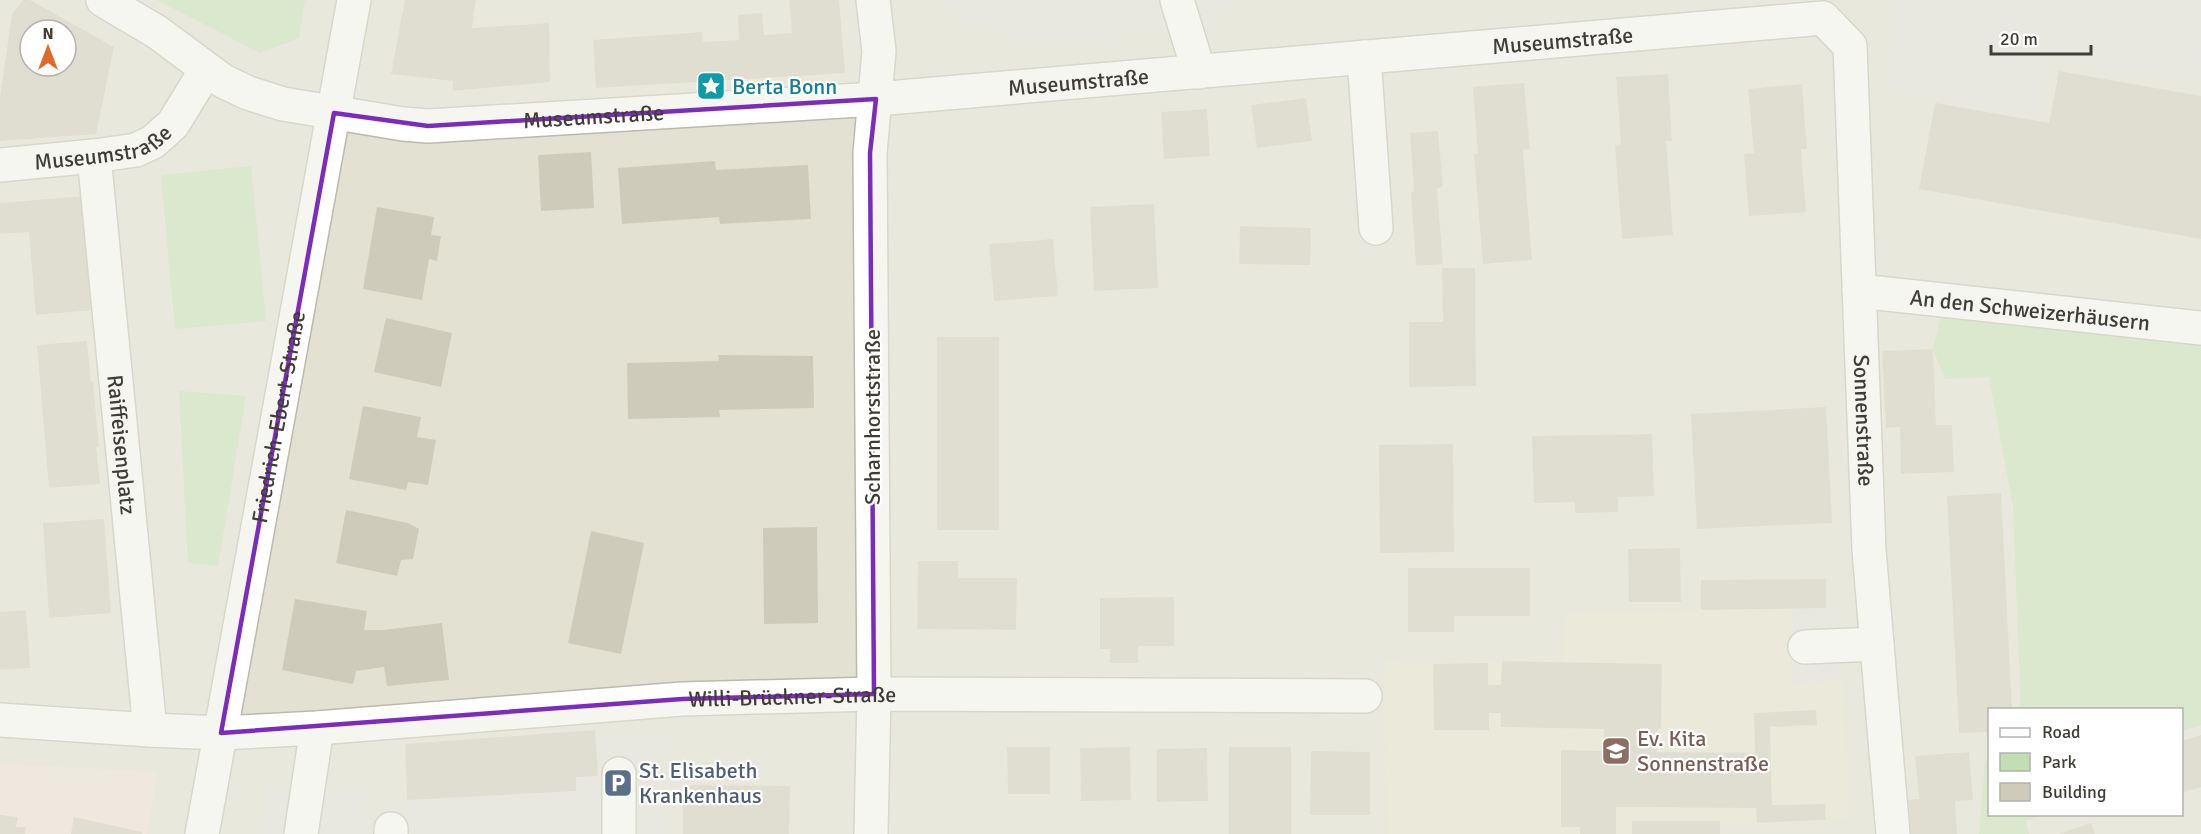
<svg xmlns="http://www.w3.org/2000/svg" width="2201" height="834" viewBox="0 0 2201 834" font-family="Signika,sans-serif">
<style>
.residential{fill:#e3e1d2;fill-rule:evenodd}
.education{fill:#e7e5cf}
.medical{fill:#efdfd8}
.green{fill:#c1dfb1}
.parking{fill:#e0dfdb}
.building{fill:#cfcbba;fill-rule:evenodd}
.lines{fill:none;stroke-linecap:round;stroke-linejoin:round}
.minor-casing{stroke:#bcbaab;stroke-width:36}
.minor{stroke:#fff;stroke-width:33}
.marked{fill:none;stroke:#7b2cbf;stroke-width:4.5;stroke-linejoin:round}
.labels{text-anchor:middle;dominant-baseline:central;stroke-width:4.5;stroke-linejoin:round;paint-order:stroke}
.street-label{font-size:22px;fill:#403e34;stroke:#fff}
.culture-label{font-size:22px;fill:#0d838f;stroke:#fff;text-anchor:start}
.education-label{font-size:22px;fill:#785e54;stroke:#fff;text-anchor:start}
.service-label{font-size:22px;fill:#4e5e75;stroke:#fff;text-anchor:start}
</style>
<rect width="100%" height="100%" fill="#efeee4"/>
<path class="residential" d="M0 0H2201V834H0ZM30 30H66V66H30ZM1990 710H2182V814H1990Z"/>
<path class="education" d="M1840 608 1849 820 1757 823 1633 821 1632 834H1387L1385 662 1433 664 1488 663 1502 661 1563 662 1564 613Z"/>
<path class="medical" d="M0 764 158 772 147 834H0Z"/>
<path class="green" d="M157 0H305L299 38 260 53Z
M251 166 266 321 175 329 161 175Z
M1942 312 2201 342V725L2182 731V710L2021 709 2013 507 1989 377 1945 379 1933 349Z
M179 391 246 396 218 566 188 563Z
M1989 758 1990 814 2044 815 2026 821 2029 834H1979L1985 763Z"/>
<path class="parking" d="M941 0H1232V4L1200 22 1165 32 1080 37 1018 36 993 32 965 23 941 3Z
M1893 0H2201V52L2196 83 2048 58 2039 121 1889 88Z
M1840 608 1842 681 1793 683 1791 609Z
M659 737 660 834H259L266 789 364 793 365 820 408 818 407 800 576 791V777L598 775 596 739Z"/>
<path class="building" d="M23 0H30L114 47 96 134 0 141V98L12 14ZM30 30H66V66H30Z
M405 0H476L472 28 549 23 550 82 453 91V81L391 74Z
M789 0H839L845 73 596 88 593 40 702 32 703 42 739 40 738 15 762 13 764 35 792 33Z
M2059 71 2201 96V239L1919 189 1935 103 2049 123Z
M1668 74 1672 141H1666L1673 235 1622 239 1615 145 1621 144 1616 77Z
M1524 83 1530 149 1523 150 1532 260 1483 264 1474 154H1478L1473 87Z
M1802 84 1807 149H1801L1806 212 1749 216 1744 154 1754 153 1748 89Z
M1306 98 1312 141 1257 148 1251 105Z
M1207 109 1210 156 1164 159 1161 112Z
M1438 131 1443 187 1437 188 1443 264 1416 266 1411 193 1414 191 1410 133Z
M591 152 594 208 541 211 538 155Z
M715 161 716 170 808 165 811 219 720 224 719 217 622 224 618 168Z
M84 196 94 310 36 315 29 232 0 234V203Z
M1154 204 1158 288 1094 291 1090 207Z
M377 207 434 217 431 235 441 236 437 261 429 259 422 300 363 289Z
M1240 226 1311 228 1310 265 1239 264Z
M1053 239 1058 296 994 301 989 244Z
M1442 268H1475L1476 386 1409 387V322H1443Z
M386 318 452 333 441 387 374 372Z
M937 337H999V530H937Z
M87 341 91 382H93L99 447H96L100 484 49 488 37 345Z
M1933 349 1936 425H1952L1954 472 1901 474 1900 427 1886 428 1882 351Z
M718 355 813 356 814 408 719 410 720 417 628 419 627 363 719 361Z
M363 406 421 417 417 437 436 440 428 485 408 482 406 490 349 479Z
M1826 407 1832 523 1697 529 1691 414Z
M1652 434 1654 496 1618 497V512L1575 513V502L1534 503 1532 436Z
M1453 444 1454 552 1380 553 1379 445Z
M2001 493 2012 710H1989V732L1959 733 1947 496Z
M346 510 408 523 419 529 413 559 401 560 397 576 336 563Z
M104 519 111 613 49 618 43 523Z
M817 527 818 623 764 624 763 528Z
M591 531 644 543 621 654 568 643Z
M1680 548 1681 602H1629L1628 549Z
M918 561H958V578H1017L1016 630 917 629Z
M1408 568H1530V616H1454V632H1408Z
M1826 579V608L1701 610V580Z
M1174 597V646H1138V663H1110V649H1100V598Z
M295 599 367 611 364 630H383L442 623 449 680 387 686 384 667 356 671 353 684 282 670Z
M26 610 30 668 0 670V612Z
M1502 661 1662 664 1661 729H1657V752L1755 753 1754 713 1816 710 1817 725 1770 727 1772 805 1825 804 1826 820 1757 823 1756 808 1616 807V834H1580V827H1561V750L1604 751V729L1501 727V713H1489V730H1434L1433 664 1488 663V685H1501Z
M595 730 598 776 576 777V791L407 800 405 744Z
M2201 735V787L2182 793V741Z
M1007 747H1050V794H1008Z
M1130 747 1131 800 1081 801 1080 748Z
M1229 747H1291V834H1229Z
M1207 748 1208 801 1157 802V749Z
M1311 751 1370 752V815H1310Z
M1969 752 1973 800 1955 801 1957 834H1908L1905 800 1919 799 1915 756Z
M683 785 790 786 789 834H683Z
M0 815 18 817 16 827H26L25 834H0Z
M74 817 142 832V834H71Z
M1632 821H1720V834H1632Z
M2091 823 2095 834H2058Z"/>
<g class="lines">
<g class="minor-casing">
<g id="minor">
<path id="s1" d="M103 0 157 32 223 81 248 93 283 104 403 124 428 126 876 99 1823 18 1850 46 1869 550 1893 834"/>
<path d="M1177 0 1199 72"/>
<path d="M1364 57 1376 228"/>
<path id="s2" d="M94 156 150 730"/>
<path id="s3" d="M0 165 94 156 136 150 153 142 173 124 206 70"/>
<path id="s4" d="M1859 291 2201 328"/>
<path d="M1805 647 1877 644"/>
<path id="s5" d="M0 720 150 730 221 733 317 728 682 699 874 694 1365 696"/>
<path id="s6" d="M202 834 354 0"/>
<path d="M301 834 317 728"/>
<path d="M391 834V829"/>
<path d="M619 834V774"/>
<path d="M871 834 874 694 870 153 879 51 873 0"/>
</g>
</g>
<use href="#minor" class="minor"/>
</g>
<path d="M0 0H2201V834H0ZM876 99 870 153 874 694 682 699 221 733 334 113 428 126Z" fill="#efeee4" fill-opacity=".55" fill-rule="evenodd"/>
<path class="marked" d="M876 99 870 153 874 694 682 699 221 733 334 113 428 126Z"/>
<defs>
<g id="sight-square" transform="scale(1.5)"><rect x="-9" y="-9" width="18" height="18" rx="4" fill="#0f9aa8" stroke="#fff"/><path d="M0-6L1.8-2.2L6-1.7L2.9 1.2L3.7 5.4L0 3.3L-3.7 5.4L-2.9 1.2L-6-1.7L-1.8-2.2Z" fill="#fff"/></g>
<g id="school-square" transform="scale(1.5)"><rect x="-9" y="-9" width="18" height="18" rx="4" fill="#8d6e63" stroke="#fff"/><path d="M0-5L7-2L0 1L-7-2ZM-4 1L0 2.5L4 1V4Q0 6-4 4Z" fill="#fff"/></g>
<g id="parking-square" transform="scale(1.5)"><rect x="-9" y="-9" width="18" height="18" rx="4" fill="#5c6f8a" stroke="#fff"/><path d="M-3.5-5.5H1a3.5 3.5 0 0 1 0 7H-1V5.5H-3.5ZM-1-3.4V-.6H.8a1.4 1.4 0 0 0 0-2.8Z" fill="#fff"/></g>
</defs>
<g fill-rule="evenodd">
<use href="#sight-square" x="711" y="86"/>
<use href="#school-square" x="1616" y="751"/>
<use href="#parking-square" x="618" y="783"/>
</g>
<g class="labels">
<g class="street-label">
<text stroke="none"><textPath href="#s1" startOffset="1494">Museumstraße</textPath></text>
<text stroke="none"><textPath href="#s1" startOffset="1008">Museumstraße</textPath></text>
<text stroke="none"><textPath href="#s1" startOffset="522">Museumstraße</textPath></text>
<text stroke="none"><textPath href="#s3" startOffset="105">Museumstraße</textPath></text>
<text stroke="none"><textPath href="#s4" startOffset="172">An den Schweizerhäusern</textPath></text>
<text stroke="none"><textPath href="#s6" startOffset="424">Friedrich-Ebert-Straße</textPath></text>
<text transform="translate(872 417) rotate(-90)">Scharnhorststraße</text>
<text stroke="none"><textPath href="#s1" startOffset="2169">Sonnenstraße</textPath></text>
<text stroke="none"><textPath href="#s2" startOffset="290">Raiffeisenplatz</textPath></text>
<text stroke="none"><textPath href="#s5" startOffset="794">Willi-Brückner-Straße</textPath></text>
</g>
<g class="culture-label">
<text x="732" y="86">Berta Bonn</text>
</g>
<g class="education-label">
<text x="1637" y="738">Ev. Kita<tspan x="1637" dy="25">Sonnenstraße</tspan></text>
</g>
<g class="service-label">
<text x="639" y="770">St. Elisabeth<tspan x="639" dy="25">Krankenhaus</tspan></text>
</g>
</g>
<rect x="1988" y="708" width="195" height="108" fill="#ffffff" stroke="#b3b2ae" stroke-width="1.5"/>
<rect x="2000" y="728" width="30" height="9" fill="#ffffff" stroke="#b3b2ae" stroke-width="1.5"/>
<text x="2042" y="738" font-size="18" fill="#403e34">Road</text>
<rect x="2000" y="753" width="30" height="18" fill="#c1dfb1" stroke="#b3b2ae" stroke-width="1.5"/>
<text x="2042" y="768" font-size="18" fill="#403e34">Park</text>
<rect x="2000" y="783" width="30" height="18" fill="#cfcbba" stroke="#b3b2ae" stroke-width="1.5"/>
<text x="2042" y="798" font-size="18" fill="#403e34">Building</text>
<g transform="translate(48 48)"><circle r="28" fill="#ffffff" stroke="#b3b2ae" stroke-width="1.5"/>
<path d="M0-4.5L10 22L0 15L-10 22Z" fill="#df692b"/>
<text y="-9" font-size="16" font-weight="bold" text-anchor="middle" fill="#403e34">N</text>
</g>
<path d="M1991 45v9h100v-9" fill="none" stroke="#403e34" stroke-width="3"/>
<text x="2000" y="45" font-size="18" fill="#403e34" stroke="#ffffff" stroke-width="4.5" paint-order="stroke">20 m</text>
</svg>
